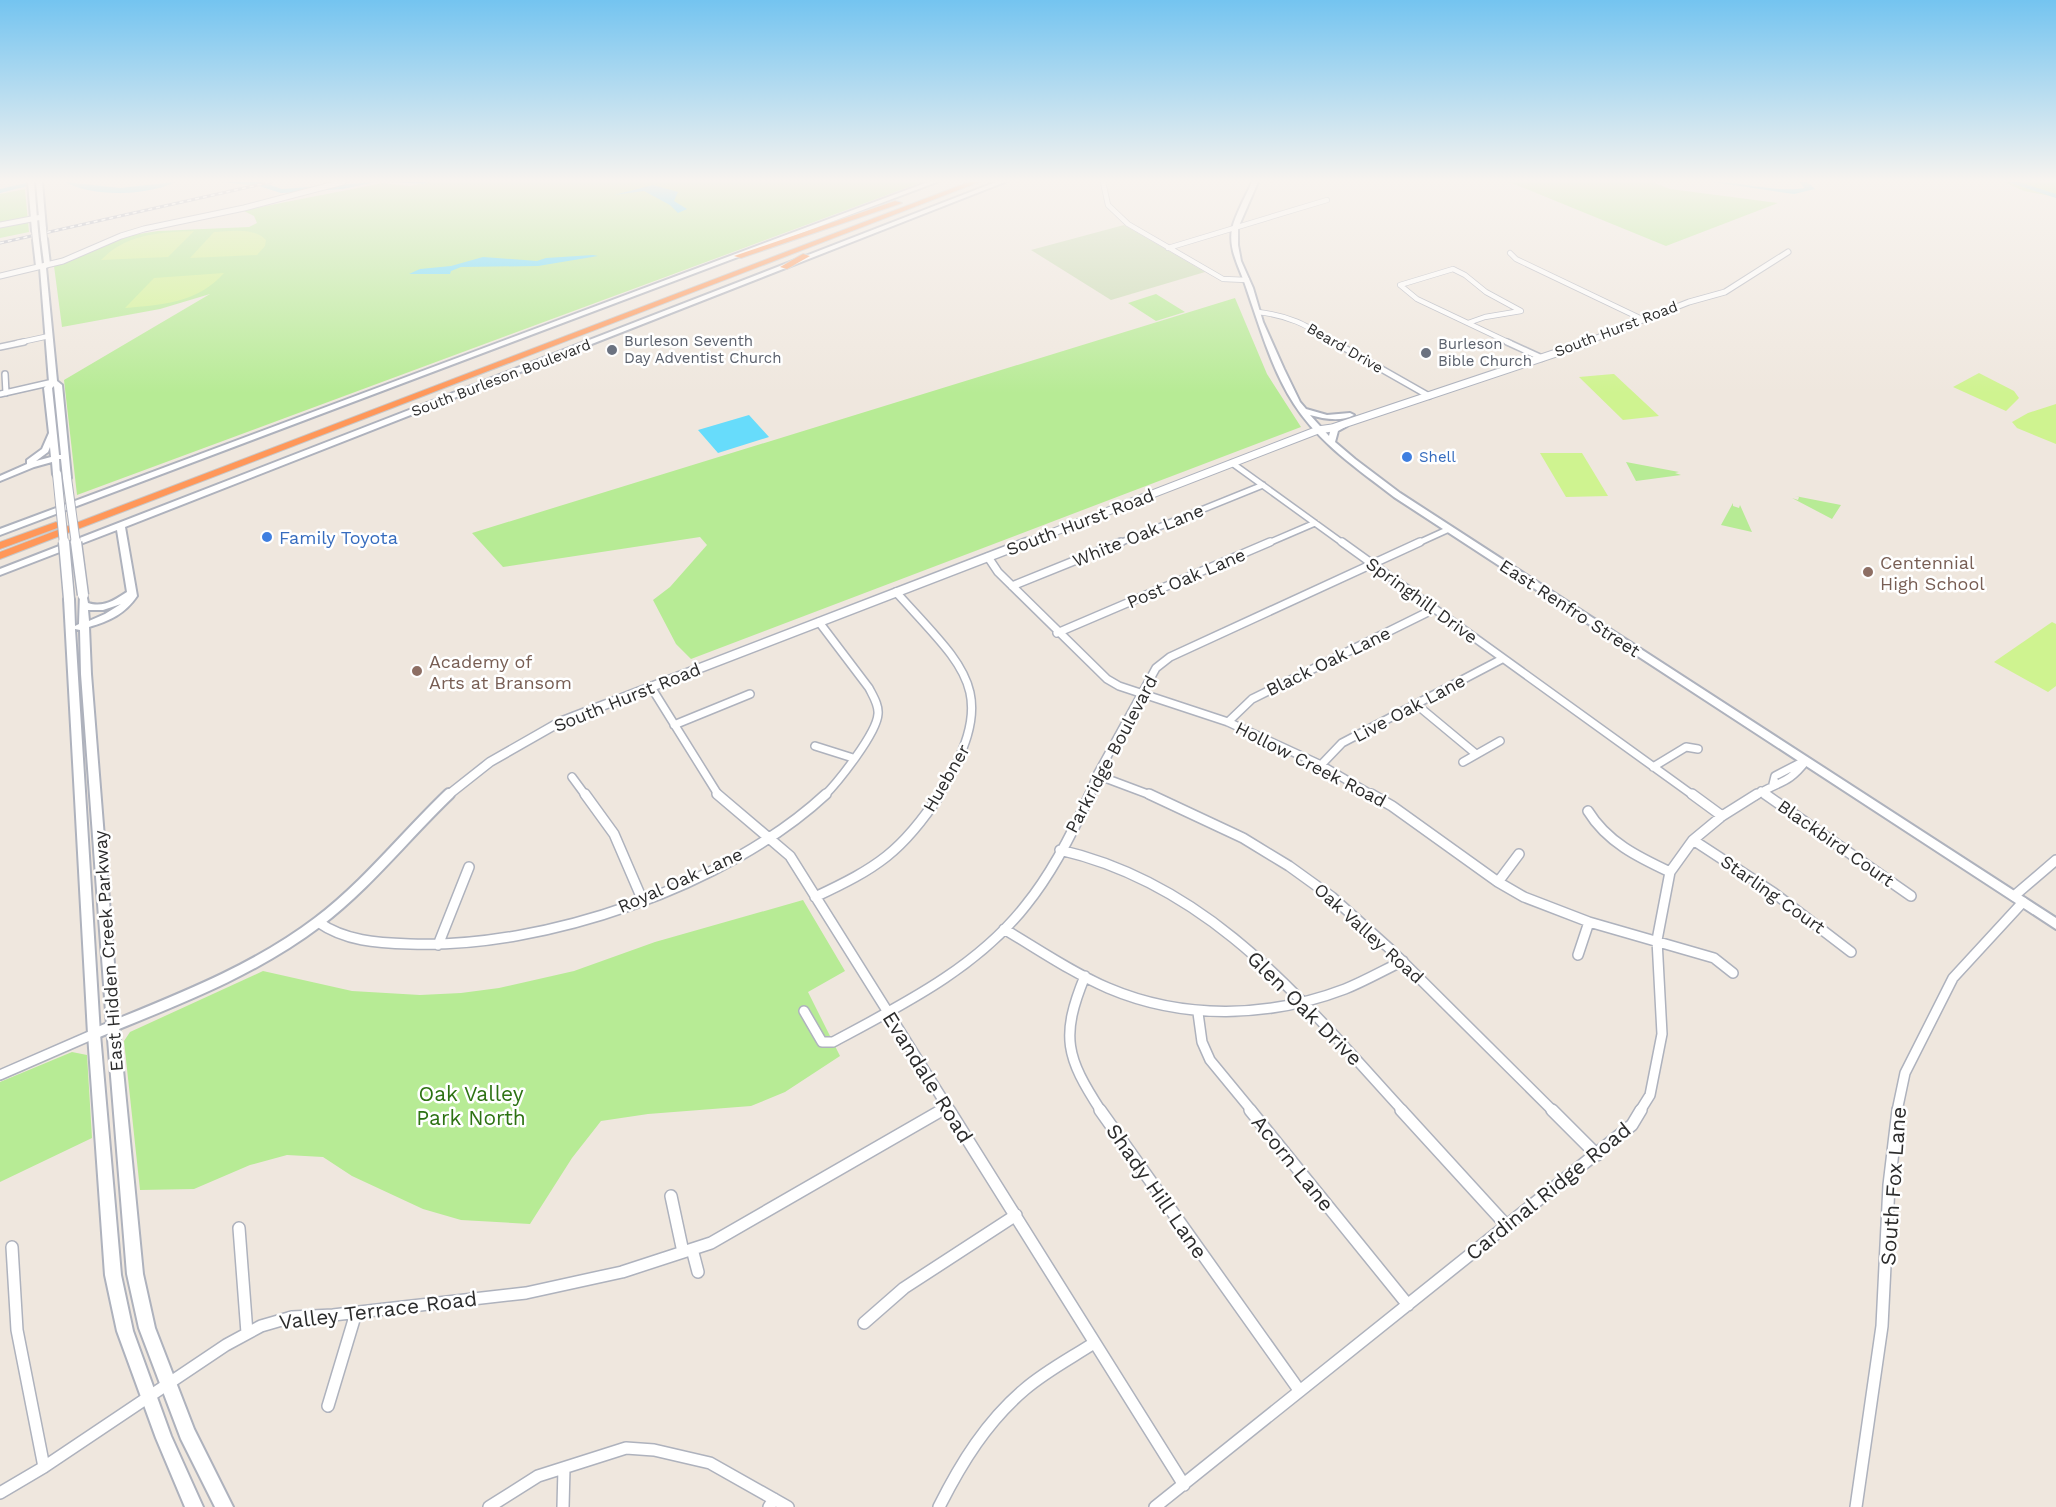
<svg xmlns="http://www.w3.org/2000/svg" width="2056" height="1507" viewBox="0 0 2056 1507" font-family="'Work Sans',sans-serif">
<style>
.green{fill:#b7eb95}
.cemetery{fill:#c9dbb3}
.pitch{fill:#cff390}
.water{fill:#67dcfb}
.lines{fill:none;stroke-linecap:round;stroke-linejoin:round}
.river{fill:#67dcfb;fill-rule:evenodd}
.minor-far4-casing{stroke:#aeb2bd;stroke-width:6}
.minor-far3-casing{stroke:#aeb2bd;stroke-width:8}
.minor-far2-casing{stroke:#aeb2bd;stroke-width:10}
.minor-far1-casing{stroke:#aeb2bd;stroke-width:12}
.minor-casing{stroke:#aeb2bd;stroke-width:14}
.tertiary-far3-casing{stroke:#aeb2bd;stroke-width:7}
.tertiary-far2-casing{stroke:#aeb2bd;stroke-width:9}
.tertiary-far1-casing{stroke:#aeb2bd;stroke-width:11}
.tertiary-casing{stroke:#aeb2bd;stroke-width:14}
.secondary-casing{stroke:#aeb2bd;stroke-width:4}
.motorway-casing{stroke:#c8c8c8;stroke-width:2}
.minor-far4{stroke:#fff;stroke-width:4.5}
.minor-far3{stroke:#fff;stroke-width:5}
.minor-far2{stroke:#fff;stroke-width:7}
.minor-far1{stroke:#fff;stroke-width:9}
.minor{stroke:#fff;stroke-width:11}
.tertiary-far3{stroke:#fff;stroke-width:5}
.tertiary-far2{stroke:#fff;stroke-width:7}
.tertiary-far1{stroke:#fff;stroke-width:8}
.tertiary{stroke:#fff;stroke-width:10}
.secondary{fill:#fff;fill-rule:evenodd}
.motorway{fill:#ff9759;fill-rule:evenodd}
.rail-casing{stroke:#9fa5b8;stroke-width:3}
.rail{stroke:#fff;stroke-width:1.5;stroke-dasharray:4;stroke-linecap:butt}
.secondary-bridge-far2-casing{stroke:#aeb2bd;stroke-width:8;stroke-linecap:butt}
.secondary-bridge-far1-casing{stroke:#aeb2bd;stroke-width:10;stroke-linecap:butt}
.secondary-bridge-casing{stroke:#aeb2bd;stroke-width:13;stroke-linecap:butt}
.secondary-bridge-far2{stroke:#fff;stroke-width:6}
.secondary-bridge-far1{stroke:#fff;stroke-width:8}
.secondary-bridge{stroke:#fff;stroke-width:10}
.worship-dot{fill:#6b7280;stroke:#fff;stroke-width:2}
.shop-dot{fill:#3f7fe0;stroke:#fff;stroke-width:2}
.education-dot{fill:#8d6e63;stroke:#fff;stroke-width:2}
.labels{text-anchor:middle;dominant-baseline:central;stroke-width:5;stroke-linejoin:round;paint-order:stroke}
.far-street-label{font-size:15px;fill:#2c2c2c;stroke:#fff}
.far-worship-label{font-size:15px;fill:#5b616d;stroke:#fff;text-anchor:start}
.far-shop-label{font-size:15px;fill:#366cbe;stroke:#fff;text-anchor:start}
.street-label{font-size:18px;fill:#2c2c2c;stroke:#fff}
.shop-label{font-size:18px;fill:#366cbe;stroke:#fff;text-anchor:start}
.education-label{font-size:18px;fill:#785e54;stroke:#fff;text-anchor:start}
.near-street-label{font-size:21px;fill:#2c2c2c;stroke:#fff}
.near-park-label{font-size:21px;fill:#2d7213;stroke:#fff}
</style>
<rect width="100%" height="100%" fill="#efe7de"/>
<path class="green" d="M431 182H922L77 495 64 380 210 294 160 309 62 327 54 266 132 235 158 231 249 227 257 223 254 216 244 211 250 209 383 183 409 186Z
M1509 182H1652L1670 189 1778 203 1666 246Z
M2004 182H2056V197L2024 191Z
M25 189 29 232 0 238V194Z
M1156 294 1185 312 1156 321 1128 303Z
M1235 298 1267 374 1301 427 691 659 676 644 653 600 670 587 707 545 700 537 503 567 472 533Z
M1626 462 1679 472 1675 473 1681 475 1636 481Z
M1795 496 1841 505 1832 519 1792 498 1798 500 1799 497Z
M1733 503V506L1739 508 1740 505 1752 532 1721 525Z
M803 900 845 971 808 992 840 1056 785 1092 751 1106 648 1114 601 1121 572 1158 530 1224 461 1220 423 1209 352 1176 323 1157 287 1155 250 1165 194 1189 140 1190 124 1041 130 1032 263 971 352 991 420 995 461 993 499 988 574 971 655 942Z
M72 1052 87 1055 92 1138 0 1182V1082Z"/>
<path class="cemetery" d="M1124 225 1205 272 1111 300 1031 250Z"/>
<path class="pitch" d="M194 231 168 257 101 260C126 234 160 232 194 231Z
M214 232C231 231 253 227 266 240L265 246 257 255 190 258Z
M224 273C198 303 161 305 125 308L154 278Z
M1979 373 2014 391 2019 398 2006 411 1953 387Z
M1613 374H1614L1659 416 1623 420 1579 377Z
M2056 404V444L2017 428 2012 422 2028 413Z
M1540 453H1582L1608 496 1566 497Z
M2052 622 2056 624V686L2048 692 1994 662Z"/>
<path class="water" d="M653 185 678 192 674 201 687 209 678 213 670 205 644 191 614 195Z
M593 255 598 256 538 266 461 267 451 271 450 274H409L420 269 451 266 483 257 537 261 546 258Z
M749 415 769 437 718 453 698 430Z"/>
<g class="lines">
<path class="river" d="M30 182H44L0 193V189Z
M65 182 120 188 175 182C149 196 91 197 65 182Z
M221 182H262L282 189 376 182 343 189 281 193 259 186Z
M391 182H427L424 184Z
M1713 182C1742 182 1777 193 1805 188L1799 182H1807L1815 189 1794 194Z
M2008 182H2019L2056 194V198Z"/>
<g class="minor-far4-casing">
<path id="minor-far4" d="M1103 182 1108 205 1128 224 1223 279 1247 280
M1168 248 1327 200
M1510 253 1516 259 1646 321
M1258 312C1292 316 1307 326 1336 343
M1468 323 1485 317 1521 311 1486 292 1465 275 1453 269 1400 285 1417 299 1510 343
M17 343 49 336"/>
</g>
<g class="minor-far3-casing">
<path id="minor-far3" d="M1334 342 1429 396
M1507 342 1542 358
M0 347 24 342
M5 374 6 393
M0 394 53 382
M1232 463 1344 544
M1117 544 1263 485
M1266 544 1315 523
M1416 544 1449 529"/>
</g>
<g class="minor-far2-casing">
<path id="minor-far2" d="M1342 542 1694 796
M988 557 998 572 1107 679 1119 686 1228 722 1321 765 1374 796
M1012 586 1121 542
M896 592C968 672 1001 691 939 796
M819 622 869 688C873 696 879 705 878 714 877 733 838 782 824 796
M1057 633 1270 542
M651 687 719 796
M1417 705 1476 754
M1228 722 1252 699 1434 609
M674 725 750 694
M815 746 853 758
M1463 762 1500 741
M1321 765 1342 743 1502 659
M1653 767 1686 747 1698 749
M1097 775 1153 796
M572 777 586 796
M1773 784 1775 776 1804 761
M1761 791 1768 796
M1089 796 1097 775 1156 668 1170 657 1420 542
M1755 796C1778 781 1788 785 1806 761"/>
</g>
<g class="minor-far1-casing">
<path id="minor-far1" d="M585 794 614 834 642 899
M717 794 790 856 950 1111
M1149 794 1243 838 1289 866 1332 897 1390 949 1553 1111
M1371 794 1392 806 1498 882 1524 897 1589 922 1714 958 1733 973
M1692 794 1722 816
M1765 794 1911 896
M1588 811C1607 842 1638 857 1670 872
M1693 840 1774 893 1851 952
M1060 850C1212 885 1303 1002 1403 1111
M1498 882 1519 854
M2014 896 2056 860
M815 897C877 868 902 852 940 794
M318 922C345 941 377 943 410 944 544 949 727 886 826 794
M1004 929C1038 949 1071 972 1108 988 1183 1020 1269 1018 1345 989 1365 981 1384 970 1403 961
M438 945 469 867
M1578 955 1589 922
M1085 976C1060 1037 1066 1057 1101 1111
M804 1011 822 1042H833C902 1005 977 968 1026 905 1052 873 1073 832 1090 794
M1198 1013 1202 1042 1210 1060 1252 1111
M0 1075 94 1034
M939 1111 947 1107
M1640 1111 1650 1095 1662 1034 1657 940 1670 872 1693 840 1722 816 1757 794
M1897 1111 1905 1073 1953 978 2023 902"/>
</g>
<g class="minor-casing">
<path id="minor" d="M949 1110 1184 1485
M1100 1110 1299 1390
M1250 1110 1408 1305
M1401 1110 1507 1226
M1552 1110 1597 1155
M671 1196 683 1252
M239 1228 247 1333
M12 1247 17 1330 44 1467
M692 1249 698 1272
M864 1323 904 1288 1016 1215
M328 1406 356 1313
M0 1493 44 1467 226 1345 261 1326 292 1317 333 1315 526 1293 622 1272 711 1243 942 1110
M489 1507 538 1476 626 1448 654 1450 710 1463 788 1507
M563 1507 564 1468
M769 1507 774 1499
M939 1507C961 1463 987 1421 1025 1389 1046 1371 1071 1358 1094 1343
M1155 1507 1632 1125 1641 1110
M1856 1507 1882 1326 1889 1185 1898 1110"/>
</g>
<g class="tertiary-far3-casing">
<path id="tertiary-far3" d="M0 225 42 217
M0 276 63 261 121 236 144 229 244 208 343 182
M1584 343 1689 302 1725 292 1788 252"/>
</g>
<g class="tertiary-far2-casing">
<path id="tertiary-far2" d="M1023 544 1318 430 1332 428 1589 342"/>
</g>
<g class="tertiary-far1-casing">
<path id="tertiary-far1" d="M447 796 490 762 560 722 1027 542"/>
</g>
<g class="tertiary-casing">
<path id="tertiary" d="M94 1034C171 1002 251 973 318 922 367 885 405 836 449 794"/>
</g>
<g class="secondary-casing">
<path id="secondary" d="M28 182H34L38 231 35 233 32 231Z
M36 182H42L46 229 43 231 40 229Z
M928 182H937L0 535V529Z
M996 182H1005L125 527 137 596C125 614 109 621 89 627L91 674 120 1039 143 1274 155 1328 194 1429 233 1507H215L181 1439 139 1328 127 1274 108 1039 81 674 80 630 75 629 100 1034 121 1275 133 1331 171 1436 203 1507H185L156 1438 117 1331 105 1275 88 1034 64 599 69 596 74 599 75 626 79 624 80 593H86L88 603C103 608 115 600 127 592L117 530 0 575V569ZM121 604 105 614 89 621 88 610H103Z
M1252 182H1258L1238 228V245L1241 261 1253 288 1263 322 1284 369 1300 402 1306 409 1327 415 1350 413 1354 415C1341 422 1324 419 1310 415L1329 436 1331 428 1341 422H1347V426L1338 431 1335 442 1355 459 1400 493 2056 918V929L1394 497C1358 469 1319 443 1294 404 1272 370 1260 328 1247 290 1241 270 1228 251 1232 229 1235 215 1246 196 1252 182Z
M44 237 47 239 50 264 46 268 57 381 62 385 71 478 67 480 63 478 61 459H59L60 476H54L53 474 52 462 34 467 0 481V476L27 464V460L42 449 49 433 44 388 49 382 40 268 36 266 33 240 36 238 39 240 42 265 44 263 41 239ZM54 386 61 455H59L52 388ZM50 447 51 457 36 461 48 452Z"/>
</g>
<g class="motorway-casing">
<path id="motorway" d="M969 182H979L0 559V552Z
M895 201 902 203 741 258 734 256Z
M803 254 810 256 787 269 780 267Z
M56 522 61 525 60 527 0 549V542Z"/>
</g>
<use href="#minor-far4" class="minor-far4"/>
<use href="#minor-far3" class="minor-far3"/>
<use href="#minor-far2" class="minor-far2"/>
<use href="#minor-far1" class="minor-far1"/>
<use href="#minor" class="minor"/>
<use href="#tertiary-far3" class="tertiary-far3"/>
<use href="#tertiary-far2" class="tertiary-far2"/>
<use href="#tertiary-far1" class="tertiary-far1"/>
<use href="#tertiary" class="tertiary"/>
<use href="#secondary" class="secondary"/>
<use href="#motorway" class="motorway"/>
<g class="rail-casing">
<path id="rail" d="M0 243 271 182"/>
</g>
<use href="#rail" class="rail"/>
<g class="secondary-bridge-far2-casing">
<path id="secondary-bridge-far2" d="M43 229 44 239
M35 231 36 240"/>
</g>
<g class="secondary-bridge-far1-casing">
<path id="secondary-bridge-far1" d="M57 474 64 544
M67 478 76 544"/>
</g>
<g class="secondary-bridge-casing">
<path id="secondary-bridge" d="M64 542 69 599
M76 542 83 595"/>
</g>
<use href="#secondary-bridge-far2" class="secondary-bridge-far2"/>
<use href="#secondary-bridge-far1" class="secondary-bridge-far1"/>
<use href="#secondary-bridge" class="secondary-bridge"/>
</g>
<linearGradient id="sky" x2="0" y2="1"><stop stop-color="#74c4f0"/><stop offset="0.46" stop-color="#f8f4f0"/><stop offset="1" stop-color="#f8f4f0" stop-opacity="0"/></linearGradient>
<rect width="2056" height="393" fill="url(#sky)"/>
<g class="worship-dot">
<circle cx="612" cy="350" r="6"/>
<circle cx="1426" cy="353" r="6"/>
</g>
<g class="shop-dot">
<circle cx="1407" cy="457" r="6"/>
<circle cx="267" cy="537" r="6"/>
</g>
<g class="education-dot">
<circle cx="1868" cy="572" r="6"/>
<circle cx="417" cy="671" r="6"/>
</g>
<g class="labels">
<g class="far-street-label">
<text transform="translate(1616 329) rotate(-21)">South Hurst Road</text>
<text transform="translate(1345 348) rotate(30)">Beard Drive</text>
<text transform="translate(501 378) rotate(-21)">South Burleson Boulevard</text>
</g>
<g class="far-worship-label">
<text x="624" y="341">Burleson Seventh<tspan x="624" dy="17">Day Adventist Church</tspan></text>
<text x="1438" y="344">Burleson<tspan x="1438" dy="17">Bible Church</tspan></text>
</g>
<g class="far-shop-label">
<text x="1419" y="457">Shell</text>
</g>
<g class="street-label">
<text transform="translate(1080 522) rotate(-21)">South Hurst Road</text>
<text transform="translate(1138 535) rotate(-22)">White Oak Lane</text>
<text transform="translate(1186 578) rotate(-23)">Post Oak Lane</text>
<text transform="translate(1422 600) rotate(36)">Springhill Drive</text>
<text transform="translate(1570 608) rotate(33)">East Renfro Street</text>
<text transform="translate(1328 661) rotate(-26)">Black Oak Lane</text>
<text transform="translate(627 697) rotate(-22)">South Hurst Road</text>
<text transform="translate(1409 708) rotate(-28)">Live Oak Lane</text>
<text transform="translate(1111 754) rotate(-62)">Parkridge Boulevard</text>
<text transform="translate(1311 764) rotate(27)">Hollow Creek Road</text>
<text transform="translate(946 778) rotate(-60)">Huebner</text>
<text transform="translate(1836 843) rotate(35)">Blackbird Court</text>
<text transform="translate(680 880) rotate(-24)">Royal Oak Lane</text>
<text transform="translate(1773 894) rotate(35)">Starling Court</text>
<text transform="translate(1369 933) rotate(42)">Oak Valley Road</text>
<text transform="translate(108 951) rotate(-94)">East Hidden Creek Parkway</text>
</g>
<g class="shop-label">
<text x="279" y="537">Family Toyota</text>
</g>
<g class="education-label">
<text x="1880" y="562">Centennial<tspan x="1880" dy="21">High School</tspan></text>
<text x="429" y="661">Academy of<tspan x="429" dy="21">Arts at Bransom</tspan></text>
</g>
<g class="near-street-label">
<text transform="translate(1305 1008) rotate(45)">Glen Oak Drive</text>
<text transform="translate(928 1077) rotate(58)">Evandale Road</text>
<text transform="translate(1293 1163) rotate(51)">Acorn Lane</text>
<text transform="translate(1893 1186) rotate(-86)">South Fox Lane</text>
<text transform="translate(1157 1191) rotate(55)">Shady Hill Lane</text>
<text transform="translate(1548 1191) rotate(-39)">Cardinal Ridge Road</text>
<text transform="translate(378 1310) rotate(-7)">Valley Terrace Road</text>
</g>
<g class="near-park-label">
<text x="471" y="1093">Oak Valley<tspan x="471" dy="24">Park North</tspan></text>
</g>
</g>
</svg>
